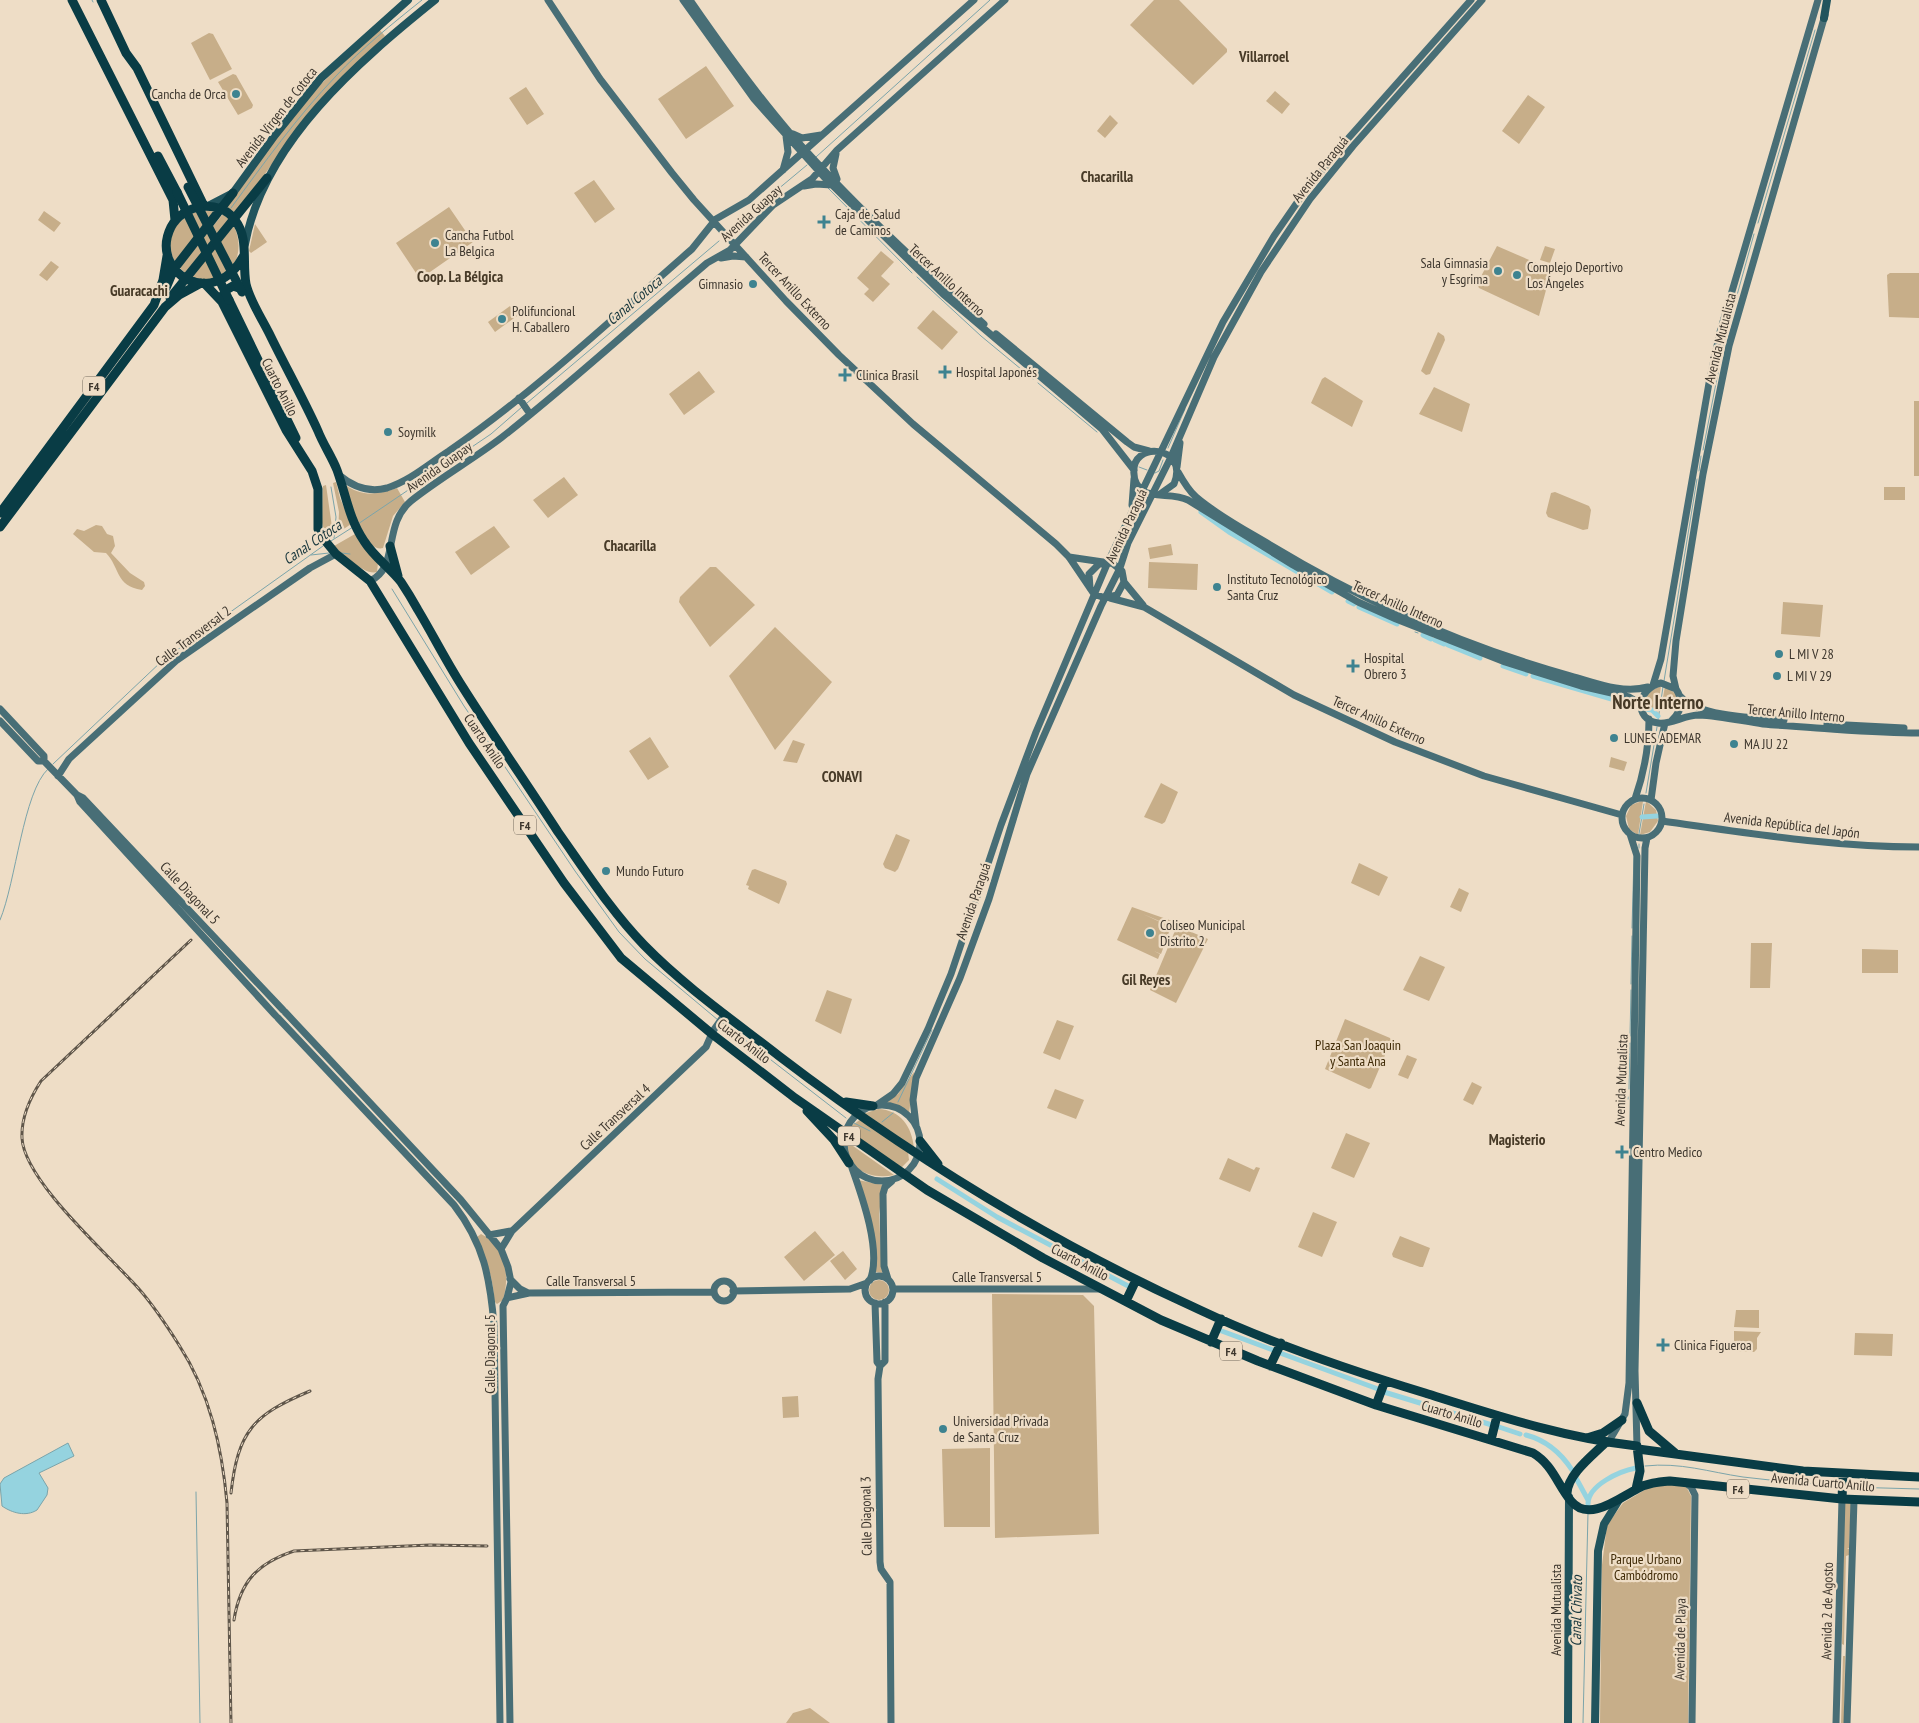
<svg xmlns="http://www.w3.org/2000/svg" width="1919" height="1723" viewBox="0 0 1919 1723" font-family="'PT Sans Narrow',sans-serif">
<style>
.green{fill:#c7ae89}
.water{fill:#95d3df;stroke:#7ba4aa}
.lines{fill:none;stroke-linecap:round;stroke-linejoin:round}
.stream{stroke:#7ba4aa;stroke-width:1}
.canal{stroke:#95d3df;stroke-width:5}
.secondary{stroke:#486e76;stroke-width:7}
.primary{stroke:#21545d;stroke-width:8}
.highway{stroke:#093c45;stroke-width:9}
.rail-casing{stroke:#5f564a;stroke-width:3}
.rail{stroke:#eeddc6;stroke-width:1;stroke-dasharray:4;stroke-linecap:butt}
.highway-bridge{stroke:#093c45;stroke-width:9}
.poi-dot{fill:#3e8390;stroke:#eeddc6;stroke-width:2}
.labels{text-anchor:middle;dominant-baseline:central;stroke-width:4.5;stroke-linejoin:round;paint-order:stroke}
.shield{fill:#eeddc6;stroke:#73695c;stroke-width:1}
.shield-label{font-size:12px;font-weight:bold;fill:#3e372e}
.poi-label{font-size:14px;fill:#3e372e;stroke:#eeddc6;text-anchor:start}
.street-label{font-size:14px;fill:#3e372e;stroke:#eeddc6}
.park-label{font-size:14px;fill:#3e2905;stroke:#eeddc6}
.neighbourhood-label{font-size:15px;font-weight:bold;fill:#473a27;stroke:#eeddc6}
.water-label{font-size:15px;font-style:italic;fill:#18373d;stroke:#eeddc6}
.district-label{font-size:19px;font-weight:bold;fill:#473a27;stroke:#eeddc6}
</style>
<rect width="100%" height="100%" fill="#eeddc6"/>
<path class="green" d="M1154 0H1179L1227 49V52L1193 85 1130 25Z
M379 29 385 36 338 81 294 134 235 215 227 207 282 130 319 86Z
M209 33 213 34 232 69 210 80 191 43Z
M706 66 734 106 686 139 658 99Z
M233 74 236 75 253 105 252 108 238 115 218 82Z
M526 87 544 114 527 125 509 98Z
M1275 91 1290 104 1282 114 1266 101Z
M1528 95 1545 107 1519 144 1502 131Z
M1110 115 1118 123 1105 138 1097 131Z
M594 180 615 209 595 223 574 193Z
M449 207 473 242 420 279 396 243Z
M203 210 216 212 175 262C161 237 179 215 203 210Z
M44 211 61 223 54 232 38 220Z
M223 214 231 221 185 273 179 267Z
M255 224 267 242 251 253 249 251Z
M234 226C249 259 225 291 190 276Z
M1497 246 1550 269 1552 268 1539 316 1479 288 1477 284Z
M1545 246 1555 249 1550 263 1540 260Z
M881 251 894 262 881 276 890 284 873 302 864 294 869 289 857 278Z
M51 261 59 267 47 281 39 275Z
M1890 273H1919V318L1889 317 1887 275Z
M510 306 517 316 495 332 488 322Z
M933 310 958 332 942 350 917 328Z
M1438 332 1444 336 1445 340 1430 374 1426 375 1421 371Z
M699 371 715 392 684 415 669 394Z
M1325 377 1363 401 1352 427 1311 403 1322 379Z
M1434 387 1470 404 1462 432 1419 414Z
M1914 401H1919V476H1914Z
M564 477 578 495 548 518 533 500Z
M336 482 340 498 351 524 338 533 339 512 333 483Z
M344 484C361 497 378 495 397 488L405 502 393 516 383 548C364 554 349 498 344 484Z
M326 485 332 527 326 536 322 523 323 486Z
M1905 487V500H1884V487Z
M1555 492 1589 506 1591 510 1588 529 1583 530 1548 517 1546 513 1551 493Z
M96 525 102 526 107 534 113 536 115 546 111 553 130 573 144 582 145 586 142 590C115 586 120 567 106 553L94 552 73 534 77 529 84 531Z
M494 526 510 547 471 575 455 552Z
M355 534 378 563 377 572C365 576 342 554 334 546Z
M1171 544 1173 555 1150 559 1148 548Z
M1149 562 1198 564 1197 590 1148 588Z
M710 567H716L755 605 710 647 679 602 680 597Z
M1783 602 1823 605 1820 637 1781 634Z
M775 627 832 682 775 750 729 676Z
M1661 686 1657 714C1654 708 1648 707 1644 701L1646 693Z
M1665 686 1676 694 1678 705 1661 709Z
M650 737 669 767 648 780 629 751Z
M793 740 805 744 797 763 783 761Z
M1611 757 1627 762 1624 771 1609 767Z
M1161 783 1178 792 1165 822 1162 824 1144 817Z
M1642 801H1643L1638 835 1629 829 1626 816 1631 805Z
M1646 801 1656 810 1658 821 1650 832 1640 835Z
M896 834 910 840 898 869 895 872 885 868 883 864Z
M1359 863 1388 877 1379 896 1351 883Z
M755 869 786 881 787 884 779 904 748 889 749 886 746 885 752 870Z
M1459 888 1469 893 1461 912 1450 907Z
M1132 907 1175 922 1173 927 1143 914 1171 927 1161 954 1154 951 1160 954 1158 959 1117 940Z
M1177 926 1208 939 1176 1003 1150 990Z
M1751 943H1772L1770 988H1750Z
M1862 949 1898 950V973H1862Z
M1420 956 1445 967 1429 1001 1403 990Z
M827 990 852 999 841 1034 815 1021Z
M1345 1019 1390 1038 1391 1041 1371 1088 1369 1089 1325 1069Z
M1057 1020 1074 1026 1060 1060 1043 1053Z
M1407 1055 1417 1059 1408 1079 1398 1075Z
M914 1072 909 1114 899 1107 886 1102 898 1094Z
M1472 1082 1482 1087 1473 1105 1463 1100Z
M1055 1089 1084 1100 1076 1119 1047 1108Z
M878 1109C901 1110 912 1127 914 1148L863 1114Z
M861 1119 908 1152 909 1160 900 1169 854 1138 850 1131 851 1126Z
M1346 1133 1370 1143 1354 1178 1331 1168Z
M846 1141 894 1175C869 1180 846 1169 846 1141Z
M1228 1158 1254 1170 1256 1167 1260 1168 1250 1192 1219 1179Z
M858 1180 883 1185 879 1214 882 1273 876 1272V1259Z
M1313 1212 1337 1222 1322 1257 1298 1247Z
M815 1231 835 1255 804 1281 784 1257Z
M481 1234C506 1245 510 1277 503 1300L497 1304 494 1301C494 1277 485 1259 477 1237Z
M1400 1236 1430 1248 1423 1267H1420L1393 1257 1392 1254Z
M843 1251 857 1269 845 1280 830 1261Z
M869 1290a10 10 0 1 1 20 0a10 10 0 1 1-20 0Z
M992 1294 1083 1295 1094 1306 1099 1534 995 1538Z
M1736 1310H1759V1328L1734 1327Z
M1734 1331 1761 1332 1757 1338V1349L1754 1352 1736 1351 1734 1349Z
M1855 1333 1893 1334 1892 1356 1854 1355Z
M798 1396 799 1417 783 1418 782 1397Z
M990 1448V1527H944L942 1449Z
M1664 1484 1686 1486 1691 1496 1688 1723H1600L1602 1565 1607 1525 1623 1503 1648 1488Z
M1844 1503H1851L1849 1548H1847L1849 1549V1555L1846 1556 1844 1645 1842 1644Z
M1843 1656H1845L1844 1723H1841Z
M810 1708 830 1723H786L793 1713Z"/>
<path class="water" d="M68 1443 74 1456 39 1473 48 1488 47 1495 37 1510C26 1517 12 1513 2 1506L0 1484 4 1478Z"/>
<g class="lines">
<path class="stream" d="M92 0 93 2
M816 157 990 0
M828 188 912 273
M231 208C264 163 297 117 336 76 362 48 392 24 422 0
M1758 223 1815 30
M729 230 807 165
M917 277 981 336 1033 379
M1038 383 1097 432
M527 403 719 241
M1168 448 1185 409
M1703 450 1724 342 1754 234
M1139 467 1147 470
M1699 471 1701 456
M1155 473 1159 471 1163 460
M331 487 336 517 334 538
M358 524 491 434 522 407
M331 541 353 527
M341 553 350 554
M311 555 329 553
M392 589 464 706 575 871 619 932 645 959 718 1020
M1415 632 1418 633
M1664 681 1697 479
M1658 720 1663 687
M53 764 163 660 323 546
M1646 793 1657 727
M1639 834 1644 804
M1639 848V844
M0 920C16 882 23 792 48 769
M1632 928 1634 856
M1631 984 1632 936
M722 1022 846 1118
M1630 1036 1631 990
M1629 1089 1630 1043
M1628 1099V1097
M898 1102 932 1030
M882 1122 893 1113
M854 1123 870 1131
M1645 1466C1680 1462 1709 1472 1743 1477 1775 1481 1807 1483 1838 1486
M1847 1487 1919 1489
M196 1492 200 1723
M1588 1506V1500
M1583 1723 1588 1513"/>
<path class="canal" d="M1201 512 1229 532 1332 592
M1348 601 1354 604
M1359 607 1397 624
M1423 635 1431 639
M1435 640 1444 644
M1448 645 1480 658
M1503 666 1526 674
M1533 676 1639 707
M1644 709 1652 710 1658 716
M1642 817 1657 816
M937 1179 997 1217 1130 1287
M1219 1330 1273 1350
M1280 1353 1378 1389
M1384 1392 1492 1425
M1499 1427 1520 1434
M1526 1435C1545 1440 1561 1453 1572 1470
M1576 1478 1588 1500
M1588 1504C1588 1485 1620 1471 1636 1468"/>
<path class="secondary" d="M548 0 600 79 672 173 694 200 786 301 839 355 913 424 1056 544 1069 557 1094 594 1105 598 1117 595 1124 582 1122 571 1112 563 1099 564 1089 574 1090 588
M683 0 754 99 824 177 943 294 1102 429 1134 470
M690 0C721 45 754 91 790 133 850 201 917 263 984 324
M793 134 802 138 821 135
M836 154 833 168 837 179
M783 170 788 152 786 136
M804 186 816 184 832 185
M721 258 733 256 746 257
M996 334 1127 442 1134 447 1149 451
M519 398 530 414
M1177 467 1180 443
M1178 472C1183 481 1188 490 1196 497 1218 516 1247 531 1272 546 1365 602 1466 647 1571 676 1596 683 1622 694 1648 687
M339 475C353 487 368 493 387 488 410 481 430 463 449 451 536 391 613 318 692 249L716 219 749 200 974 0
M1160 494 1174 484C1190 445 1130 440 1134 474 1134 481 1138 487 1143 491 1155 498 1174 493 1188 500L1293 565 1358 602 1396 619 1505 662 1581 686 1629 697 1641 704
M1132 505 1134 479
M1069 557 1103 562
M370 581C400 567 382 525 411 501 440 478 472 460 501 438 565 388 625 333 686 281L707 263 730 250 773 205 812 179 837 150 1005 0
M1124 582 1143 605
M1110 598 1144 607 1294 695 1395 742 1484 776 1622 815
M1653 685 1661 659 1709 383 1720 332 1818 0
M1676 689 1673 676 1676 641 1703 474 1729 346 1825 15
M1680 696C1699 717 1756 718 1784 720
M0 709 44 756V761L77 795 80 802 276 1016
M1672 720C1682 711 1684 701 1676 689L1661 683C1637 688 1633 720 1658 723 1671 725 1684 715 1699 715 1720 716 1742 721 1763 724 1786 726 1809 727 1831 729 1861 731 1890 733 1919 733
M0 721 38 761H44
M1827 724 1904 728
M58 776 69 759 177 660 310 568 336 554
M77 795 83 798 283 1010
M1622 818a20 20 0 1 1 40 0a20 20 0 1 1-40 0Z
M1635 799C1644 773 1649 747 1649 719
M1651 800 1656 763 1665 723
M1662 821C1748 833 1832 847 1919 847
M285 1012 461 1200 501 1249 508 1267 511 1282 507 1298 503 1306 510 1723
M278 1018 454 1205C484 1244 490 1278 494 1325L500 1723
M844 1143a38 38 0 1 1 76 0a38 38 0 1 1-76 0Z
M877 1105 893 1094 902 1083 928 1029 951 974 1001 825 1036 732 1108 562 1223 322 1274 236 1303 194 1345 142 1471 0
M916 1125 913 1100 916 1078 960 978 989 899 1027 774 1101 606 1120 568 1128 543 1171 457 1214 357 1261 272 1310 199 1353 146 1482 0
M852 1168C862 1196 882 1252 870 1280
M489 1235 511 1231
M501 1249 512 1231 706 1047 713 1031 725 1014
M865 1290a14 14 0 1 1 28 0a14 14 0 1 1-28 0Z
M510 1279 520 1289 528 1293
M888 1279 884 1266 883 1194 885 1187 892 1181
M714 1291a10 10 0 1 1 20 0a10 10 0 1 1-20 0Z
M893 1289H1100
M733 1291 850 1289 867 1283
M507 1298 529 1293 714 1292
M885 1302V1361L880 1366 878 1379 880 1562 881 1569 890 1582 891 1723
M875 1303 877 1362 880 1366
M1608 1443 1625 1414 1629 1383 1637 856 1630 834
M1637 1446 1635 1371 1645 848 1647 838
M1685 1482 1691 1487 1695 1495 1692 1723
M1836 1723 1842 1499
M1847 1723 1854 1500"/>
<path class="primary" d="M1824 18 1827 0
M208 206 233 193 275 135 321 78 408 0
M245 244C264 142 358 62 435 0
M1568 1723 1569 1497
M1595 1723 1598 1551 1604 1524 1619 1500"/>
<path class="highway" d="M72 0 173 200 175 220
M101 0 126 53 137 68 204 206
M158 156 177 192
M244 255C215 312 148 273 171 227 183 204 219 198 235 220 249 238 242 262 246 284 250 301 261 317 269 333 285 366 303 398 318 431 323 444 332 457 337 470 346 495 349 519 364 541 374 557 390 568 401 582 407 591 413 601 418 610 433 635 446 661 462 686 493 735 526 783 558 832 585 870 611 911 644 945 684 986 734 1021 779 1056 910 1156 1050 1242 1200 1310 1272 1344 1349 1370 1425 1393 1495 1415 1564 1438 1637 1446L1640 1471 1636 1489
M204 283 222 302 286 430 312 471 318 489V529L322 537 336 554 370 581 469 743 564 883 621 958 712 1034 795 1098 927 1190 1043 1258 1161 1320 1258 1361 1376 1405 1533 1453C1553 1465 1557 1484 1571 1501 1589 1523 1619 1498 1637 1489 1647 1483 1659 1482 1670 1481L1842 1499 1919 1502
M166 288 174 269 233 193
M222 297 226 290 233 286 245 290
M170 298 267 178
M229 300 296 438
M0 513 154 305 163 280 167 256
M0 527 165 307 179 295 201 283
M390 546 398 576
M846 1102 873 1106
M807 1111 834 1140 849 1163
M920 1141 938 1164
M1126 1301 1136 1280
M1211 1342 1221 1319
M1270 1366 1281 1343
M1637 1403 1649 1431 1675 1453
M1376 1405 1385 1381
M1587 1438 1603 1433 1622 1420
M1491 1440 1497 1416
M1638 1449 1803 1471 1919 1477
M1567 1493C1568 1474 1592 1456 1605 1443
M1842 1499 1843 1475"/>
<g class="rail-casing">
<path id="rail" d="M191 940 41 1081C30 1098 21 1117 22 1138 24 1181 109 1255 139 1289 154 1306 167 1326 179 1345 210 1393 222 1448 227 1503L231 1723
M231 1493C238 1431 253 1415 310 1391
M234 1620C240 1581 258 1563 294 1551L430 1545 487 1546"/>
</g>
<use href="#rail" class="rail"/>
<path class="highway-bridge" d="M188 187 242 292
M177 192 229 300"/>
</g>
<g class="poi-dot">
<circle cx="236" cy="94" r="5"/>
<path d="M821.5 214.5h5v5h5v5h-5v5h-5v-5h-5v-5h5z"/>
<circle cx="435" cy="243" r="5"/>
<circle cx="1498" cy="271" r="5"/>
<circle cx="1517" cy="275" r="5"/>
<circle cx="753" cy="284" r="5"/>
<circle cx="502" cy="319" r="5"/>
<path d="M942.5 364.5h5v5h5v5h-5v5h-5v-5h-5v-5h5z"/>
<path d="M842.5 367.5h5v5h5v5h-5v5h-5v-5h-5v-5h5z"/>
<circle cx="388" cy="432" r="5"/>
<circle cx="1217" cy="587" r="5"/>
<circle cx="1779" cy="654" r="5"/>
<path d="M1350.5 658.5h5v5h5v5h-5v5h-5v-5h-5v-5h5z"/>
<circle cx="1777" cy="676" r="5"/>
<circle cx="1614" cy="738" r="5"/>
<circle cx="1734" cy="744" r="5"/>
<circle cx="606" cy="871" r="5"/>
<circle cx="1150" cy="933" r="5"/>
<path d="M1619.5 1144.5h5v5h5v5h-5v5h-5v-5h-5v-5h5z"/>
<path d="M1660.5 1337.5h5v5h5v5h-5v5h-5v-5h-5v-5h5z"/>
<circle cx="943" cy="1429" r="5"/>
</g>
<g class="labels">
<g class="shield">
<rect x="83" y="376.5" width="22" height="19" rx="4"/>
<rect x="514" y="815.5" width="22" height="19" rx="4"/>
<rect x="838" y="1126.5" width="22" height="19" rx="4"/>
<rect x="1220" y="1341.5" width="22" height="19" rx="4"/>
<rect x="1727" y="1479.5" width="22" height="19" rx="4"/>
</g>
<g class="shield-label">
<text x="94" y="386">F4</text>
<text x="525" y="825">F4</text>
<text x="849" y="1136">F4</text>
<text x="1231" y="1351">F4</text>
<text x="1738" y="1489">F4</text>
</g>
<g class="poi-label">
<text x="226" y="94" text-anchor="end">Cancha de Orca</text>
<text x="835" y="214">Caja de Salud<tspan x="835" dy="16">de Caminos</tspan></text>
<text x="445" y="235">Cancha Futbol<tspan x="445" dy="16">La Belgica</tspan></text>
<text x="1488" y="263" text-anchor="end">Sala Gimnasia<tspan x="1488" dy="16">y Esgrima</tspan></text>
<text x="1527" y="267">Complejo Deportivo<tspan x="1527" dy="16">Los Ángeles</tspan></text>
<text x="743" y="284" text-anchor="end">Gimnasio</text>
<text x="512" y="311">Polifuncional<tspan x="512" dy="16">H. Caballero</tspan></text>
<text x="956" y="372">Hospital Japonés</text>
<text x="856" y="375">Clinica Brasil</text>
<text x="398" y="432">Soymilk</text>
<text x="1227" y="579">Instituto Tecnológico<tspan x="1227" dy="16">Santa Cruz</tspan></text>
<text x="1789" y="654">L MI V 28</text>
<text x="1364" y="658">Hospital<tspan x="1364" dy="16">Obrero 3</tspan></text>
<text x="1787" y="676">L MI V 29</text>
<text x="1624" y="738">LUNES ADEMAR</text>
<text x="1744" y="744">MA JU 22</text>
<text x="616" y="871">Mundo Futuro</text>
<text x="1160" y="925">Coliseo Municipal<tspan x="1160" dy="16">Distrito 2</tspan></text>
<text x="1633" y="1152">Centro Medico</text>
<text x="1674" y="1345">Clinica Figueroa</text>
<text x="953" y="1421">Universidad Privada<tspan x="953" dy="16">de Santa Cruz</tspan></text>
</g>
<g class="street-label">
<text transform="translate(276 117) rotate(-52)">Avenida Virgen de Cotoca</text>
<text transform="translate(1320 169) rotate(-51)">Avenida Paraguá</text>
<text transform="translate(751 213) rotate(-42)">Avenida Guapay</text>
<text transform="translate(947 280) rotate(43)">Tercer Anillo Interno</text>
<text transform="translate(795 291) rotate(47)">Tercer Anillo Externo</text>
<text transform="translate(1720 338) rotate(-76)">Avenida Mutualista</text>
<text transform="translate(280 387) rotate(63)">Cuarto Anillo</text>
<text transform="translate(439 467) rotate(-35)">Avenida Guapay</text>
<text transform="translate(1126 526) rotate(-65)">Avenida Paraguá</text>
<text transform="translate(1398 604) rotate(24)">Tercer Anillo Interno</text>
<text transform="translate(193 636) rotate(-37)">Calle Transversal 2</text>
<text transform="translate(1796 713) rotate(5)">Tercer Anillo Interno</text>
<text transform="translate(1379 720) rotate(24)">Tercer Anillo Externo</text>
<text transform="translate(485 741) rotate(56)">Cuarto Anillo</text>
<text transform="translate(1792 825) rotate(7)">Avenida República del Japón</text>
<text transform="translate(190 893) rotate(47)">Calle Diagonal 5</text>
<text transform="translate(973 901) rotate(-71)">Avenida Paraguá</text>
<text transform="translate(744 1041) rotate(38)">Cuarto Anillo</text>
<text transform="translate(1621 1080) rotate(-88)">Avenida Mutualista</text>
<text transform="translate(615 1117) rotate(-43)">Calle Transversal 4</text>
<text transform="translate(1080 1262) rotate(28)">Cuarto Anillo</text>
<text x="997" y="1277">Calle Transversal 5</text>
<text x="591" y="1281">Calle Transversal 5</text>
<text transform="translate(490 1354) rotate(-90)">Calle Diagonal 5</text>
<text transform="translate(1452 1414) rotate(17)">Cuarto Anillo</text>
<text transform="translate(1823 1482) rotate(5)">Avenida Cuarto Anillo</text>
<text transform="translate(866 1516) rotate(-91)">Calle Diagonal 3</text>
<text transform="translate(1556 1610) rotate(-90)">Avenida Mutualista</text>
<text transform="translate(1827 1611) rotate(-89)">Avenida 2 de Agosto</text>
<text transform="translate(1680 1639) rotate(-89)">Avenida de Playa</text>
</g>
<g class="park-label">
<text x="1358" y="1045">Plaza San Joaquin<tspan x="1358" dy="16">y Santa Ana</tspan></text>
<text x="1646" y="1559">Parque Urbano<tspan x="1646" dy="16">Cambódromo</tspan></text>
</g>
<g class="neighbourhood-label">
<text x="1264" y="56">Villarroel</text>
<text x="1107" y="176">Chacarilla</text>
<text x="460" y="276">Coop. La Bélgica</text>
<text x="139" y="290">Guaracachi</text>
<text x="630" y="545">Chacarilla</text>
<text x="842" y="776">CONAVI</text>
<text x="1146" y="979">Gil Reyes</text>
<text x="1517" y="1139">Magisterio</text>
</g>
<g class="water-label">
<text transform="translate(634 300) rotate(-40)">Canal Cotoca</text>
<text transform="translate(312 542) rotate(-34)">Canal Cotoca</text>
<text transform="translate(1576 1611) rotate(-89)">Canal Chivato</text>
</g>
<g class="district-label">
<text x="1658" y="702">Norte Interno</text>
</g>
</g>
</svg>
